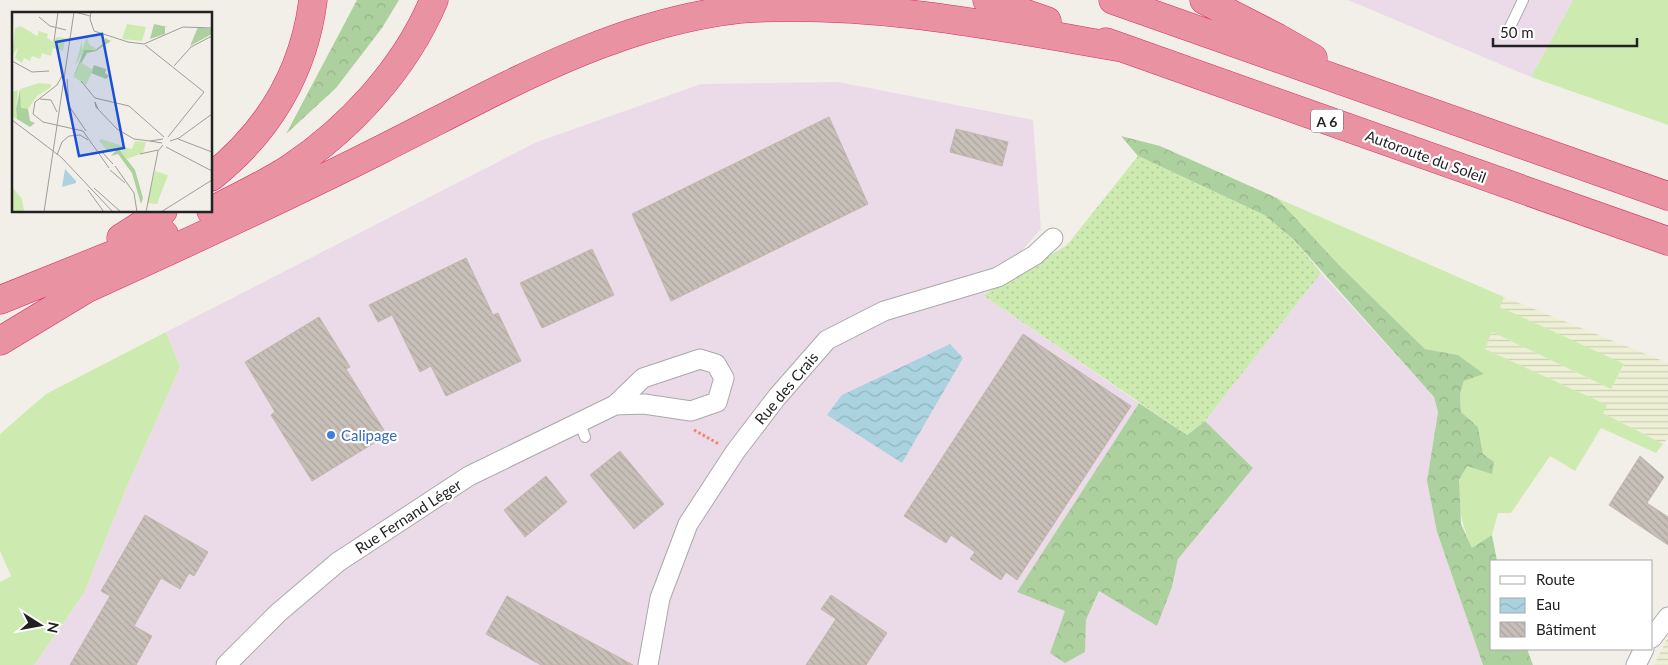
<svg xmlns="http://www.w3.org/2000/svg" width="1668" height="665" viewBox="0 0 1668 665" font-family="Lato,sans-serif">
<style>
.industrial{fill:#ebdbe8}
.farmland{fill:url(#farmland-rules)}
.grass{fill:#cdebb0}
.forest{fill:url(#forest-crowns)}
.garden{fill:url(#garden-dots)}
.water{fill:url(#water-waves)}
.building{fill:url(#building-back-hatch);stroke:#c4b6ab}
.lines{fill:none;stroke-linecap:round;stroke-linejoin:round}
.lane-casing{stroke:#a9a9a9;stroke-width:12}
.street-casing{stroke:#a9a9a9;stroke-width:21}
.highway-casing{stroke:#dc2a67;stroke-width:29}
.path{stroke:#fa8072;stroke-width:3;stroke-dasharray:2.5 2.5;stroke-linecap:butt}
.lane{stroke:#fff;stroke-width:10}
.street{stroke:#fff;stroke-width:19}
.highway{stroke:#e892a2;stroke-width:28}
.shop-dot{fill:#3f7fe0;stroke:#fff;stroke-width:2}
.labels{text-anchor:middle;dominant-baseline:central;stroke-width:4.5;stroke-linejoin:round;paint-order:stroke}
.shield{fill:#fff;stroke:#646464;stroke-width:1}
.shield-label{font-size:14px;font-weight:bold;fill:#222}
.street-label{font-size:15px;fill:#222;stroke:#fff}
.shop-label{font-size:15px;fill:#366cbe;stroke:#fff;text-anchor:start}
.inset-road{fill:none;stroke:#9f9d99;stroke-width:1}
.view{fill:#1d4ed8;fill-opacity:0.15;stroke:#1d4ed8;stroke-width:2.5}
.inset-edge{fill:none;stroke:#222;stroke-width:2.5}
</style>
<defs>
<pattern id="farmland-rules" width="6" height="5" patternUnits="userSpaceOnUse" patternTransform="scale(1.25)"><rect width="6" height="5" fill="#eef0d5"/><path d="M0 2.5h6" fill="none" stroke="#ccceb7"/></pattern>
<pattern id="forest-crowns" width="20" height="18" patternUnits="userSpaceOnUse" patternTransform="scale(1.25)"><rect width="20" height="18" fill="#add19e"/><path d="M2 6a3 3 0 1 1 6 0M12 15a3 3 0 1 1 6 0" fill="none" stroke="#95b388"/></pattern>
<pattern id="garden-dots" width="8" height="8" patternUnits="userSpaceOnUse" patternTransform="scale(1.25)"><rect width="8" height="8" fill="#cdebb0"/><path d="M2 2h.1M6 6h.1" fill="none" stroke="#b0c997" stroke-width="1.8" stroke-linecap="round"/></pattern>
<pattern id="water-waves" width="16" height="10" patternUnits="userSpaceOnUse" patternTransform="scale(1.25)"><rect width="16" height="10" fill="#aad3df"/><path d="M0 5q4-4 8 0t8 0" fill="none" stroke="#92b5bf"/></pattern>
<pattern id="building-back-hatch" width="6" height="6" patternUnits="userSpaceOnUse" patternTransform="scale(1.25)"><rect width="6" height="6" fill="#c7bfb8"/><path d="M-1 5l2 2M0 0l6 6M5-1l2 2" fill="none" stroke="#aba49e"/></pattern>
</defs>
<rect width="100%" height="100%" fill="#f2efe9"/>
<path class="industrial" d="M1348 0H1573L1531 77Z
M838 82 1033 120 1041 229 983 295 1139 403 1018 592 1065 611 1085 652 1086 620 1099 591 1157 626 1172 587 1178 559 1253 468 1205 421 1321 273 1434 397 1438 412 1427 481 1437 532 1483 665H34L84 593 125 491 180 367 166 332 537 142 701 84Z"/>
<path class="farmland" d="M1504 297 1668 363V438L1663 444 1603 413 1606 405 1485 349 1492 332 1611 389 1624 365 1499 307Z
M1668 638V665H1654L1667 639Z"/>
<path class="grass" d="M1573 0H1668V125L1531 77Z
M1277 198 1504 297 1500 307 1624 364 1611 389 1492 332 1485 349 1607 405 1603 413 1663 444 1656 453 1601 428 1575 471 1550 456 1511 513H1498L1492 535 1472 549C1463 527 1449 486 1467 466 1471 461 1478 458 1483 454L1478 427 1461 412 1460 394 1464 381 1483 374 1458 355 1425 349 1339 265Z
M166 332 180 367 125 491 84 593 34 665H0V582L11 576 0 551V434L46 394Z"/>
<path class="forest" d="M357 0H399L382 28 336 88 286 134Z
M1121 136 1160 146 1277 198 1339 265 1425 349 1458 355 1484 374 1464 381 1460 394 1461 412 1478 427 1483 454 1494 462 1492 474 1467 466 1459 480 1461 524 1472 548 1492 535 1497 561H1492V649H1527L1533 665H1483L1437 532 1427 481 1438 412 1434 397 1294 240 1264 215 1138 156Z
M1139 403 1187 435 1205 421 1253 468 1178 559 1172 587 1157 626 1099 591 1086 620 1085 652 1065 663 1050 653 1065 611 1017 592Z"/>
<path class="garden" d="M1138 156 1264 215 1294 240 1321 273 1205 421 1187 435 983 295 1067 245Z"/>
<path class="water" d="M950 344 963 358 902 463 827 415 842 395Z"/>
<path class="building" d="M829 117 868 204 671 301 632 214Z
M956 129 1008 142 1002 166 950 152Z
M592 249 614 295 542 328 520 283Z
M466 258 493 315 498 313 521 361 446 396 431 366 420 372 392 315 378 322 369 305Z
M319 317 350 367 346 369 387 435 312 481 271 415 275 412 245 362Z
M1023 334 1131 406 1017 580 1006 572 1001 580 970 559 975 552 951 535 946 543 904 516Z
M620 451 664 504 634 529 590 475Z
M1640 456 1664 477 1647 503 1668 517V545L1609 505Z
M546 476 567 502 525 537 504 510Z
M145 515 208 552 194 576 189 573 180 589 161 578 134 626 152 636 136 665H70L110 596 101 591Z
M831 595 887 633 866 665H806L836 619 821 609Z
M507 596 576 634 633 665H541L486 634Z"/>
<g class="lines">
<g class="lane-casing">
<path id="lane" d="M1510 27 1523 0
M579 421 585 437"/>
</g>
<g class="street-casing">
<path id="street" d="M1652 638 1668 617
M226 665 278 613 338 562 469 476 615 405 643 378 700 359 716 364 724 378 717 402 691 411 644 404 615 405
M648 665 660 598 688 524 735 452 777 397 827 340 884 311 998 277 1035 255 1053 238
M1636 665 1644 649"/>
</g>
<g class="highway-casing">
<path id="highway" d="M987 0 1047 21
M1113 0 1668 196
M1204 0 1278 38 1313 58
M1106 42 1668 241
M211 177C268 132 304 72 313 0
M211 211C237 197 264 185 289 169 350 128 405 69 434 0
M121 238 163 211
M88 288C187 243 285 198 382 149 496 92 611 23 740 9 869 0 996 26 1123 48
M0 300 164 234
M0 341 104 278"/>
</g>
<path class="path" d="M694 430 719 444"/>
<use href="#lane" class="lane"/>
<use href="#street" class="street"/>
<use href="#highway" class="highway"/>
</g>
<circle class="shop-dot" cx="331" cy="435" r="5"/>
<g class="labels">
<rect class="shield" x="1311" y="109.5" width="32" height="23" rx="4"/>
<g class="shield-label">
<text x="1327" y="121">A 6</text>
</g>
<g class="street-label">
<text transform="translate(1426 156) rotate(20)">Autoroute du Soleil</text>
<text transform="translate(786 388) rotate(-50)">Rue des Crais</text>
<text transform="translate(408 516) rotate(-33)">Rue Fernand Léger</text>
</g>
<g class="shop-label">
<text x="341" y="435">Calipage</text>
</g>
</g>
<g transform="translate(12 12)">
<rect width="200" height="200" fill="#f2efe9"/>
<path d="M115 12 134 15 130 29 110 27ZM9 14 25 24 27 19 36 22 35 26 42 30 44 25 53 26 51 39 41 36 39 44 30 41 28 47 20 44 18 49 12 46 10 51 3 46 6 35 0 44 3 16ZM75 25 77 32 84 37 71 40 63 54 70 29V38ZM27 71 39 72V75L25 84 16 97H9L8 77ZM6 78 4 97 5 107 0 104V80ZM89 127 120 137 123 129 134 130 131 141 115 147 106 136 99 141 93 136 87 129ZM143 159 156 163 145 192 135 191ZM0 175 10 187 12 199 20 200H0Z" fill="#cdebb0"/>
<path d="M142 12 156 15H153V22L138 27ZM186 15 200 17V22L178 34ZM93 26 99 29 84 39 75 41 61 66 72 38H83L93 30ZM82 53 94 57 93 61 97 64 94 67 79 61ZM8 77 9 96 16 97 18 109 23 111 18 115 5 107 4 97ZM106 136 123 158 131 186 129 192 120 161 106 142 99 144Z" fill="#add19e"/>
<path d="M68 50 81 58 74 73 62 65Z" fill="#cdebb0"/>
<path d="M53 157 64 169V171L50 175Z" fill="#aad3df"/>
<path class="inset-road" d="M63 0 78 4M79 0 78 7 82 19 116 30 132 32 171 15 200 16M27 5 38 14 54 18M42 29 46 0M133 33 192 80 156 125M0 49 20 60 37 59M162 54 179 35 200 24M50 64 45 73 23 90 21 102 31 110 71 119 97 156M55 67 57 94 74 119M69 69 83 86 117 94 152 125M28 87 39 88 45 100M86 97 83 90 84 95 105 117 122 127 138 129M0 108 49 145 101 200M166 127 200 140M158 129 167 126 200 102M150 131 138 129 151 127M154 135 200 159M90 140 101 152M128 142 146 138M45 143 50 130 57 124 68 123 76 128M103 154 122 181 125 200M98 158 113 171M82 176 109 200M76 178 92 200M32 200 62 0M134 200 146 139 151 133M149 200 200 168"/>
<path class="view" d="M90 22 112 136 67 144 44 30Z"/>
<rect width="200" height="200" class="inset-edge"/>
</g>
<rect x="1490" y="560" width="162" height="90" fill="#ffffff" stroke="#a7a7a7"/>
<rect x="1500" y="576" width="25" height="8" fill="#ffffff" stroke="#a7a7a7"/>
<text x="1536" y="585" font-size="15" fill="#222222">Route</text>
<rect x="1500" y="598" width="25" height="15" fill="url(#water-waves)" stroke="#a7a7a7"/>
<text x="1536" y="610" font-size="15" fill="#222222">Eau</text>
<rect x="1500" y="622" width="25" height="15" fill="url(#building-back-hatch)" stroke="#a7a7a7"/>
<text x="1536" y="635" font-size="15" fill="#222222">Bâtiment</text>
<g transform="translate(40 625) rotate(101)" stroke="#ffffff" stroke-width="4" paint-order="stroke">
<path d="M0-4L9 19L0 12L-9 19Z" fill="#222222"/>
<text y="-8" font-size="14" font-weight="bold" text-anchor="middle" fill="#222222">N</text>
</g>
<path d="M1493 38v8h144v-8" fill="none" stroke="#222222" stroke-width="2.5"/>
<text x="1500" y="38" font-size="15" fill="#222222" stroke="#ffffff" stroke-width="4" paint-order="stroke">50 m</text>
</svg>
